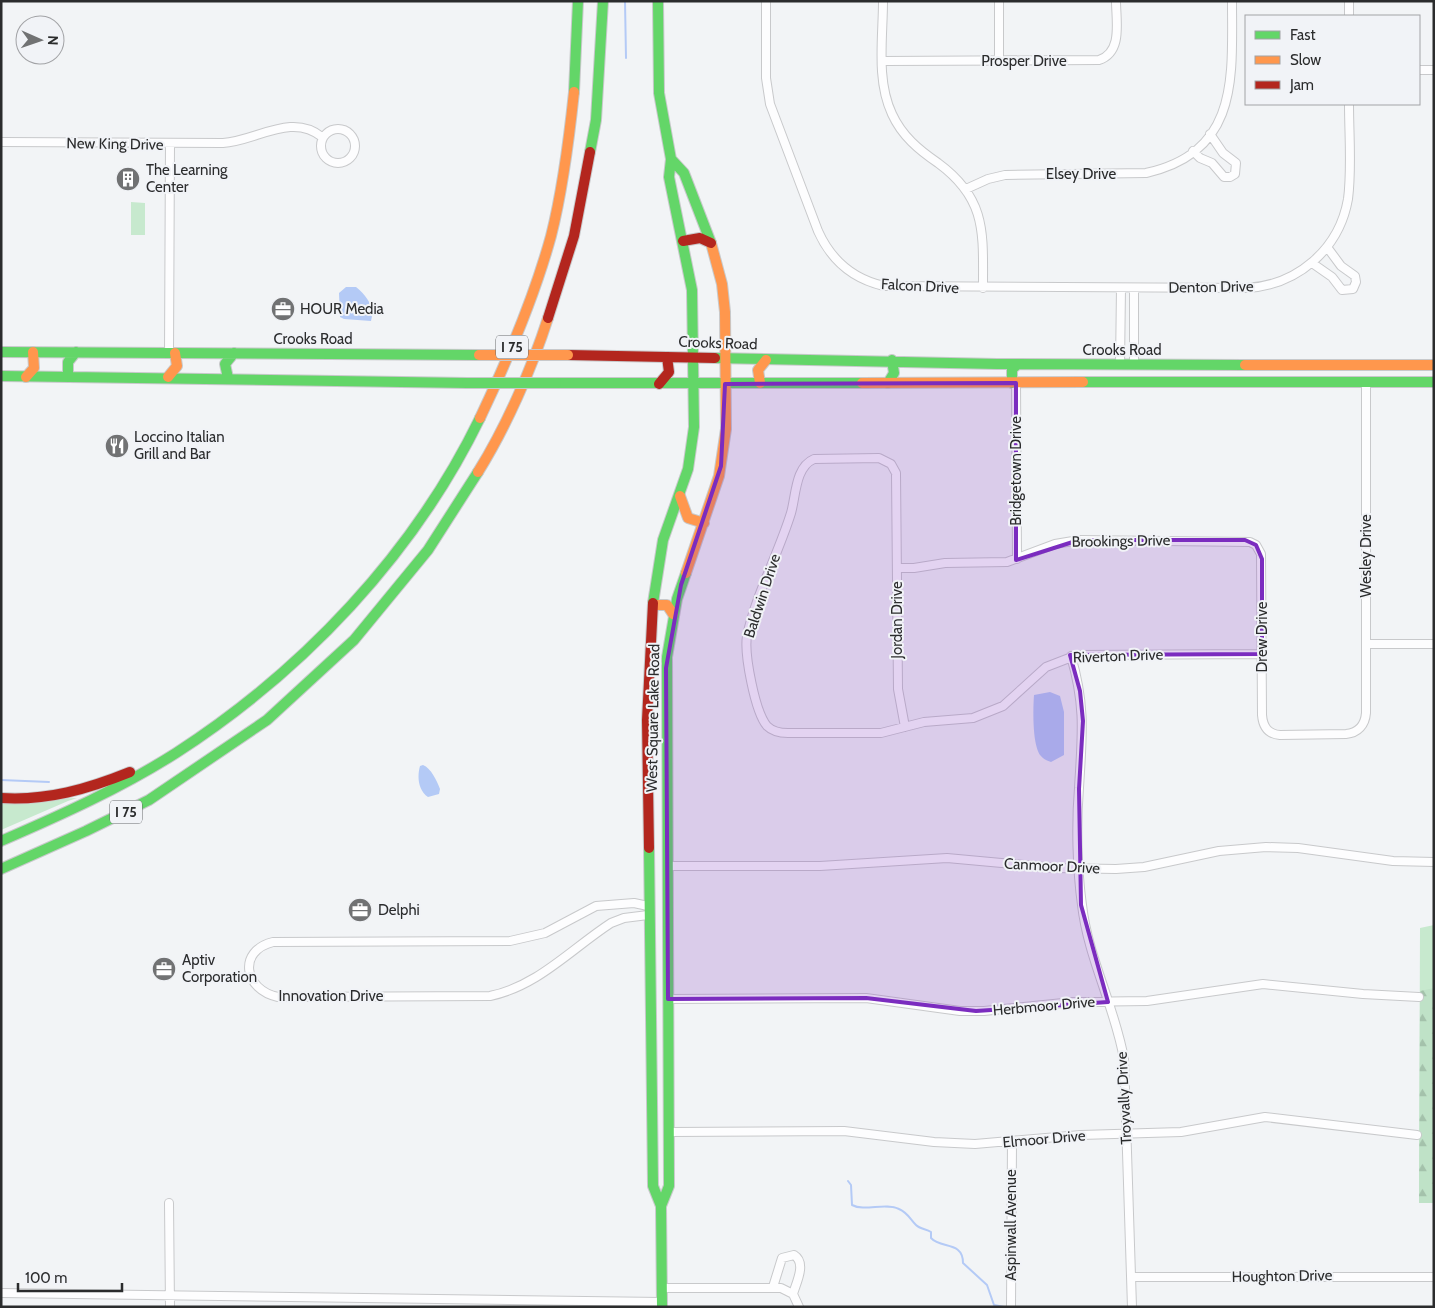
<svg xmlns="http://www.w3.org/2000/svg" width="1435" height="1308" viewBox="0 0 1435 1308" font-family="Cabin,sans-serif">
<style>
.green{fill:#c7e9ce}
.forest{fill:url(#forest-firs)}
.water{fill:#b4caf6}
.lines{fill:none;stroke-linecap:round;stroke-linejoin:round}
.stream{stroke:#b4caf6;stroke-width:2}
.street-casing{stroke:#c8c9cb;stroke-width:10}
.fast-casing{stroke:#c8c9cb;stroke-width:12}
.slow-casing{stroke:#c8c9cb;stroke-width:12}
.jam-casing{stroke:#c8c9cb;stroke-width:12}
.street{stroke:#fdfdfe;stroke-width:8}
.fast{stroke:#63d668;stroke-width:10}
.slow{stroke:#ff974d;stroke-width:10}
.jam{stroke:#b3261e;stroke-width:10}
.fast-bridge-casing{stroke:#c8c9cb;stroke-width:12;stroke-linecap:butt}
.slow-bridge-casing{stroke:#c8c9cb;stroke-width:12;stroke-linecap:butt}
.fast-bridge{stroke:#63d668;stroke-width:10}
.slow-bridge{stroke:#ff974d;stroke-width:10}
.marked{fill:#7b2cbf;fill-opacity:0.2;stroke:#7b2cbf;stroke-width:4;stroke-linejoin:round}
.labels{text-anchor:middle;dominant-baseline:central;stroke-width:4;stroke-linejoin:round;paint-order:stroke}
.shield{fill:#f1f3f7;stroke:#66686a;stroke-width:1}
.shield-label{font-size:14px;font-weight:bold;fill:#2b2c2d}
.street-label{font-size:15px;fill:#2b2c2d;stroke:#f1f3f7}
.poi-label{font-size:15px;fill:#2b2c2d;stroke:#f1f3f7;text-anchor:start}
</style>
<defs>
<pattern id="forest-firs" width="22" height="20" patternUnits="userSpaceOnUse" patternTransform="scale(1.25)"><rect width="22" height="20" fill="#bfe2c7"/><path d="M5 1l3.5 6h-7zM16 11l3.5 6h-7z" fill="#a4c2ab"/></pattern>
</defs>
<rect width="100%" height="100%" fill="#f2f4f6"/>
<path class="green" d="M131 202 145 203V235H131Z
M77 798 68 801 1 830V801Z
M1434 925V1203H1419L1420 928Z"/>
<path class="forest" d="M1434 988V1203H1419L1420 991Z"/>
<path class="water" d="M346 287H356C367 296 375 307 371 321L344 319 340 317 339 293Z
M1050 692 1060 696 1064 712V755L1051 762C1048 761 1043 759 1041 756 1032 746 1033 708 1034 695Z
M423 765C431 768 437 781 440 789L439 794 428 797C418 790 417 777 420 766Z"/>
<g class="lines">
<path class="stream" d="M625 1 626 58
M1 780 49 782
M848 1181 851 1185 852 1205C865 1212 885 1202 899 1209 908 1213 910 1219 916 1225 920 1229 926 1229 931 1232V1238C941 1249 963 1241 963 1263L987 1285 994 1305 1004 1307"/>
<g class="street-casing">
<path id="street" d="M766 1V78L770 104 818 231C831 260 853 279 884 286L1247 288C1297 285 1339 250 1348 199 1352 169 1349 135 1349 104
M883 1C883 38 876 80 892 114 902 136 919 150 938 163 987 199 983 233 983 288
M999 1V61
M1349 1V16
M883 61 1099 60C1123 52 1116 21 1116 1
M1419 70H1434
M321 146a17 17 0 1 1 34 0a17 17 0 1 1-34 0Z
M1 142 223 143C256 141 292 112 322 137
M1193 151 1200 158 1212 163 1224 177H1230L1235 174 1236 163 1223 153 1210 134
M966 189 988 179 1005 175 1146 173C1240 152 1232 76 1232 1
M1312 263 1332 277 1342 290 1353 289 1356 282 1355 276 1341 266 1327 247
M169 353 170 143
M1120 365 1121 288
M1134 365V288
M1016 383 1017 559
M897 568H914L945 563 1007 562 1055 544 1079 540 1250 542 1256 545 1261 554 1262 715C1263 727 1268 734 1280 735L1346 734C1358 733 1365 725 1366 713V382
M1366 644H1434
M1071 656C1086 707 1082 736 1079 788 1076 824 1077 869 1082 905 1088 958 1115 1007 1124 1059L1132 1307
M905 727 898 689 896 473 891 464 879 458 814 459C795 467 796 496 791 513 778 555 756 594 747 636 744 654 755 712 767 726 773 732 780 733 788 733H881L924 722 973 718 1003 706 1046 667 1077 655 1262 654
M668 866H820L947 858 1055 868 1116 869 1144 867 1219 851 1266 847 1298 848 1393 861 1434 862
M648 906 634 903 596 906 545 933 510 941 273 942C237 951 244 990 278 997L490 996C538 986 571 949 611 923L624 918 648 915
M668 999 866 998 960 1011H984L1073 1002 1147 1001 1263 984 1363 994 1419 997
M669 1132 844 1131 934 1142 975 1144 1081 1135 1181 1132 1265 1117 1417 1135
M169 1203 170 1307
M1131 1277H1434
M773 1287 782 1258 794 1255C807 1263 796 1283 793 1294
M662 1288H781L793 1294 799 1307
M1 1293 662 1302
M1011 1307 1012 1142"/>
</g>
<g class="fast-casing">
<path id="fast" d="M574 92 578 1
M590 152 596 120 603 1
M671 159 684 173 711 243
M1 352 479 355
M715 358 997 364 1245 365
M1 376 467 383
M68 377V362L76 352
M228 378 225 364 234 353
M1083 382H1434
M556 383H862
M888 383 894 373 892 360
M1012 383V369L1018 364
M653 603 663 540 688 469 694 427 692 290 669 177 671 159 659 93 658 1
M1 841C61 815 121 788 176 753 303 671 414 554 480 418
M649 848 653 1186 661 1206 662 1307
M1 869 86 831 149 800 267 720 354 640 428 550 478 472
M661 1206 669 1186 667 657 677 599 686 573"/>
</g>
<g class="slow-casing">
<path id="slow" d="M1245 365H1434
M26 377 34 368 33 352
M168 377 177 366 175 353
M760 383 758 370 766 360
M862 383 1083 382
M480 418C508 359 534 298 551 236 563 189 569 140 574 92
M478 472C506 427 532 368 548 318
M680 496 688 518 704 523
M686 573 719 476 726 429 725 312 722 284 711 243
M653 605H667L673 614"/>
</g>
<g class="jam-casing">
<path id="jam" d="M683 241 700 238 711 243
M548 318 574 236 590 152
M568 355 715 358
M659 384 669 372 667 357
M1 798C47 801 88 789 130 772
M649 848 647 720 653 603"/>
</g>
<use href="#street" class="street"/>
<use href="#fast" class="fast"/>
<use href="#slow" class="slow"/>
<use href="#jam" class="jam"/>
<g class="fast-bridge-casing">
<path id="fast-bridge" d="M467 383H556"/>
</g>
<g class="slow-bridge-casing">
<path id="slow-bridge" d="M479 355H568"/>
</g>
<use href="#fast-bridge" class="fast-bridge"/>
<use href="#slow-bridge" class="slow-bridge"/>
</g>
<path class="marked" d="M1016 383V560L1079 540H1245L1256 545 1262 559V654L1070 655 1080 691 1083 721 1079 789 1081 905 1108 1002 976 1011 866 998 668 999 666 668 681 585 721 466 725 384Z"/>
<defs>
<g id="building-disc" transform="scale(1.25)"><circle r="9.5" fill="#717273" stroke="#f1f3f7"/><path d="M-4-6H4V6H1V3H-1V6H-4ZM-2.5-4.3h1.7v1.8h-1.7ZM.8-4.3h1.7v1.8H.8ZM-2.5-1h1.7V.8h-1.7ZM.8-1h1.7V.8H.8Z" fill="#fff"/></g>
<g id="office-disc" transform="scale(1.25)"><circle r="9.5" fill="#717273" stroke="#f1f3f7"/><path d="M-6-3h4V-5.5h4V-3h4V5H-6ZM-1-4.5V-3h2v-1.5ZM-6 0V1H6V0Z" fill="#fff"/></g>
<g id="restaurant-disc" transform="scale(1.25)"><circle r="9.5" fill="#717273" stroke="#f1f3f7"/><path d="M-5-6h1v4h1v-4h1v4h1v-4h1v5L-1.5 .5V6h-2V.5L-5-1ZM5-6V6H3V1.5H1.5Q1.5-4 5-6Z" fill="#fff"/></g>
</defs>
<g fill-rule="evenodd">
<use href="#building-disc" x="128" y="179"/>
<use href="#office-disc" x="283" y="309"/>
<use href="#restaurant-disc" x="117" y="446"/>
<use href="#office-disc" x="360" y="910"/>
<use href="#office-disc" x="164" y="969"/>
</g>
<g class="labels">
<g class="shield">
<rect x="496" y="335.5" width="32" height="23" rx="4"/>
<rect x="110" y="800.5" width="32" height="23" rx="4"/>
</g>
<g class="shield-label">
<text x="512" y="347">I 75</text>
<text x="126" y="812">I 75</text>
</g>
<g class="street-label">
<text x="1024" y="61">Prosper Drive</text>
<text transform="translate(115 144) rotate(1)">New King Drive</text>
<text x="1081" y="174">Elsey Drive</text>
<text transform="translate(920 286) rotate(3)">Falcon Drive</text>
<text transform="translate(1211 287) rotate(-1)">Denton Drive</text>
<text x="313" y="339">Crooks Road</text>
<text transform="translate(718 343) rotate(2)">Crooks Road</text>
<text x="1122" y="350">Crooks Road</text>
<text transform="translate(1016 471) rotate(-90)">Bridgetown Drive</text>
<text transform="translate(1121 541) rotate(-1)">Brookings Drive</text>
<text transform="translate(1366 556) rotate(-90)">Wesley Drive</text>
<text transform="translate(762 596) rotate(-72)">Baldwin Drive</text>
<text transform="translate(897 620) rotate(-90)">Jordan Drive</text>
<text transform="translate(1262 637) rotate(-90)">Drew Drive</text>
<text transform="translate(1118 656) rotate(-2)">Riverton Drive</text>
<text transform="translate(653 718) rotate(-89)">West Square Lake Road</text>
<text transform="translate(1052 866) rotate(3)">Canmoor Drive</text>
<text x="331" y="996">Innovation Drive</text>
<text transform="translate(1044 1006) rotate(-5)">Herbmoor Drive</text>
<text transform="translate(1124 1098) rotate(-93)">Troyvally Drive</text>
<text transform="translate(1044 1139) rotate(-5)">Elmoor Drive</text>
<text transform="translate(1011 1225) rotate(-90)">Aspinwall Avenue</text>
<text transform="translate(1282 1276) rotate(-1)">Houghton Drive</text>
</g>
<g class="poi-label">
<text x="146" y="170">The Learning<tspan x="146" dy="17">Center</tspan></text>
<text x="300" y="309">HOUR Media</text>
<text x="134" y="437">Loccino Italian<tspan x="134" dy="17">Grill and Bar</tspan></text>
<text x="378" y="910">Delphi</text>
<text x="182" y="960">Aptiv<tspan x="182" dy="17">Corporation</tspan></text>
</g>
</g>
<rect width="1435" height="1308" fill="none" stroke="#2b2c2d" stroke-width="5"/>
<rect x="1245" y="15" width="175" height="90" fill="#f1f3f7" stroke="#a2a3a6"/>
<rect x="1255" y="31" width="25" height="8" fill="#63d668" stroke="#a2a3a6"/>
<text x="1290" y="40" font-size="15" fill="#2b2c2d">Fast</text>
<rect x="1255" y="56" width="25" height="8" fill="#ff974d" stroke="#a2a3a6"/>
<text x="1290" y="65" font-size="15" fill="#2b2c2d">Slow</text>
<rect x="1255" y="81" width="25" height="8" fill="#b3261e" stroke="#a2a3a6"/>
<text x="1290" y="90" font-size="15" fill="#2b2c2d">Jam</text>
<g transform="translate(40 40) rotate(92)"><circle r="24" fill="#f1f3f7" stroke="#a2a3a6"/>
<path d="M0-4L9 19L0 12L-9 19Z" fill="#717273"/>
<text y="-8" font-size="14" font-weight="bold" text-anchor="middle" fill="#2b2c2d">N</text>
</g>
<path d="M18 1283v8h104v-8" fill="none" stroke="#2b2c2d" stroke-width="2.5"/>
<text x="25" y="1283" font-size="15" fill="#2b2c2d" stroke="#f1f3f7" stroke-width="4" paint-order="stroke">100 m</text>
</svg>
